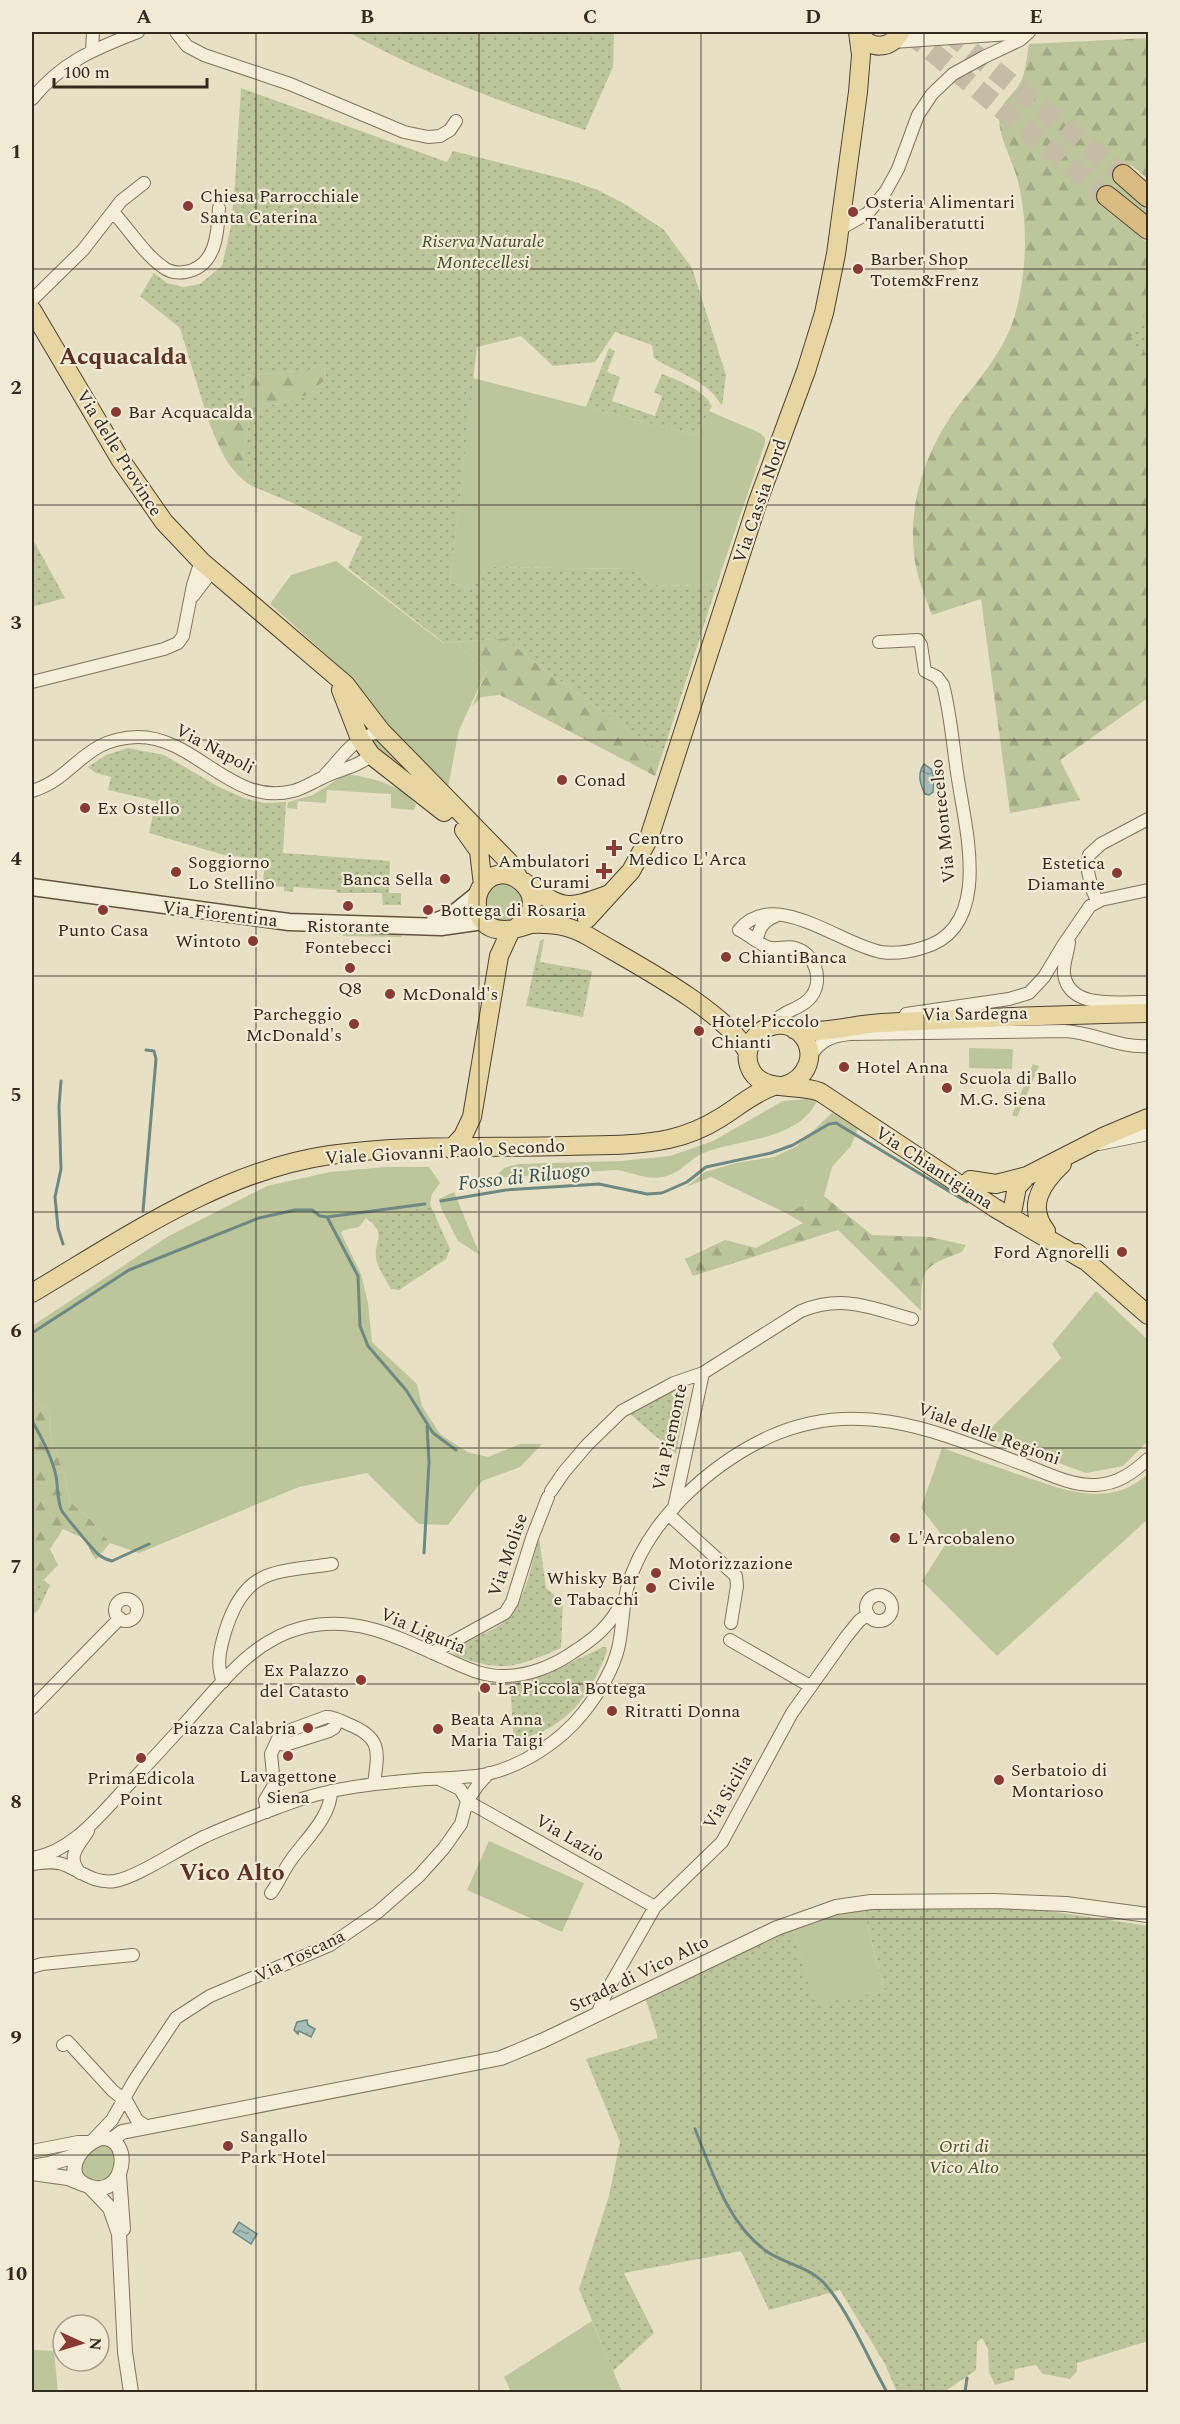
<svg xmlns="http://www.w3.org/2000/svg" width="1180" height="2424" viewBox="0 0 1180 2424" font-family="Spectral,serif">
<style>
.grass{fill:#bdc59b}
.forest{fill:url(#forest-firs)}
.park{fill:url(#park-dots)}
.water{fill:url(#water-ripples);stroke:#6e8984;stroke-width:1.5}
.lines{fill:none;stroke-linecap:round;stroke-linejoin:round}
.stream{stroke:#6e8984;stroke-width:3}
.trunk-tunnel{stroke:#c4bca4;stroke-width:20;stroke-dasharray:20 10;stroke-linecap:butt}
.minor-casing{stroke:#81735e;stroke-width:14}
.tertiary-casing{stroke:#81735e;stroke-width:16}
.secondary-casing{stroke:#635441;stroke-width:19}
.primary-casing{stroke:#4f4131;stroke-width:20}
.trunk-casing{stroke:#4f4131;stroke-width:22}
.minor{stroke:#f4edd7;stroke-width:12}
.tertiary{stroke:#f4edd7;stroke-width:14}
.secondary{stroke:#f4edd7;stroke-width:16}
.primary{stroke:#e7d5a2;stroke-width:18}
.trunk{stroke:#dabc82;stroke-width:20}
.grid{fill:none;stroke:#332a20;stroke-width:1.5;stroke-opacity:0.55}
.poi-dot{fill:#883a35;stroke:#f1ead4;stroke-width:2}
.labels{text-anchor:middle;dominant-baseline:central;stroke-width:4.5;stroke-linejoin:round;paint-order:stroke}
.poi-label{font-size:18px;fill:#332a20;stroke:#f1ead4;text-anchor:start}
.park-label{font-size:18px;font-style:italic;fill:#424d29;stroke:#f1ead4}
.street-label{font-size:18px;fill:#332a20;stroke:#f1ead4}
.water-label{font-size:20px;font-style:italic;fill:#315151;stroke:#f1ead4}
.district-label{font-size:24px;font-weight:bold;fill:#5a3324;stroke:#f1ead4}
.neatline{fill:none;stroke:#332a20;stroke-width:2}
.grid-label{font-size:20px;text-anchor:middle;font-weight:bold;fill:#332a20}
</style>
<defs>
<pattern id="forest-firs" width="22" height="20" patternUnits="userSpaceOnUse" patternTransform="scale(1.5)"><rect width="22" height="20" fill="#bdc59b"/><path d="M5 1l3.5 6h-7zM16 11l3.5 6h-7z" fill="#a3a985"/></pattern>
<pattern id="park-dots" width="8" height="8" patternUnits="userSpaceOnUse" patternTransform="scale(1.5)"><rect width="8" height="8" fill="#bdc59b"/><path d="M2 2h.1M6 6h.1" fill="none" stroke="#a3a985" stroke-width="1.8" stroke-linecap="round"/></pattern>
<pattern id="water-ripples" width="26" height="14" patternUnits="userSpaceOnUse" patternTransform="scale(1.5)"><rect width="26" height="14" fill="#a6bcb7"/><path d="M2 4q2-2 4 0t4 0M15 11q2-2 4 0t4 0" fill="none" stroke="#889994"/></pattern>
</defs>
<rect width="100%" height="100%" fill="#e8e0c5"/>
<path class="grass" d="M1119 181 1148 206V222L1111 191Z
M473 378 696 435 709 411 760 433 765 438V443L722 569 706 586 649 585 635 569 488 567 470 589 450 582Z
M336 561 443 643 457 642 466 653 487 670 459 730 448 787 387 724 347 673 270 604 291 575Z
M377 737 419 780 377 754 371 739Z
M352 775C372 778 404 786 416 805L414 810 391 808V794L327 790 326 803 298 801 297 809 287 808 288 802 313 795 341 777Z
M511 882 524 896 521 915C494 931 476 912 491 886Z
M342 932 401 933 402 935 401 937 343 936Z
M969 1048 1013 1049 1012 1069 969 1068Z
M1033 1064 1039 1066 1017 1117 1012 1115Z
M806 1099 817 1101C798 1140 742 1139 706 1152 689 1158 683 1173 662 1177 646 1180 632 1172 616 1170L494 1178 504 1168 518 1164 621 1161 670 1156 713 1141 783 1101Z
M835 1110 859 1126 851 1146 832 1167 824 1196H809L804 1205 786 1213 711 1177 686 1187 705 1172 736 1163 774 1157 797 1146Z
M386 1167H429L440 1183 432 1194 430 1204 406 1213 366 1218 359 1227 344 1230 341 1233 361 1274 368 1303 372 1342 417 1384 422 1406 440 1434 467 1452 488 1457 520 1444H542L520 1467 482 1481 448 1525 419 1524 367 1473 299 1487 139 1553 110 1543 91 1520 70 1502 65 1477 50 1436 51 1412 32 1398V1326L167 1237 267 1186 330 1172Z
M454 1192 480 1255 458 1241 441 1208 439 1199Z
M1096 1291 1148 1340V1441L1123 1466 1086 1473 983 1436 1061 1358 1052 1344Z
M942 1448C967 1457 992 1465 1017 1474 1062 1489 1108 1510 1148 1474V1519L997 1656 922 1581 947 1542 921 1508Z
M489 1841 584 1883 562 1932 467 1890Z
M863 1909 885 1993 816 2005 792 1928 832 1914Z
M105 2143C115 2151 116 2159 116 2172L104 2185 82 2178C79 2153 83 2154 105 2143Z
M592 2321 622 2392H511L504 2377Z
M32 2350 54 2351 58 2392H32Z"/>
<path class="forest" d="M1148 38V179L1131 165 1100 205 1148 243V698L1060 760 1080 800 1010 813 981 599 932 615C925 596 916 575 914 554 908 504 926 450 956 409 978 380 1003 353 1014 318 1027 275 1029 222 1017 178 1012 159 999 138 999 118 1000 100 1016 94 1022 79 1026 69 1027 55 1029 44Z
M324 364 325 380 308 395 251 411 243 454 252 486C227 471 219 446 208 420L247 394 244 376 307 370Z
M505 638 529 658 662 755 655 776 500 695 481 697 472 707 487 670 466 653 457 642Z
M809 1196H824L872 1235 930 1237 966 1245 962 1252C922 1267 921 1268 921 1311L838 1230 693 1276 685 1259 725 1240 756 1248 803 1223 786 1213 804 1205Z
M32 1398 51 1412 50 1436 65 1477 70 1502 91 1520 110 1543 96 1560 83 1538 63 1529 50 1549 58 1565 32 1592Z"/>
<path class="park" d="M348 32H614L613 67 585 130C505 103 422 74 348 32Z
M241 88 447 162 453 151 572 181 598 190 623 203 663 229 692 268 726 375 722 406C707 379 678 374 654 358L652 345 615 332 595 362 553 366 521 336 477 347 450 582 470 589 488 567 635 569 649 585 706 586 722 569 662 755 529 658 505 638 444 643 348 568 362 537 297 505 252 486 243 454 251 411 308 395 325 380 324 364 307 370 244 376 247 394 208 420 180 328 140 296 154 273 167 283 183 287 200 284 222 266 231 226 235 183Z
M1148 307V354L1128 343Z
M609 348 615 351 607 372 620 377 612 401 655 416 662 396 654 392 662 374C679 381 703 389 712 406L696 435 586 407Z
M32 540 36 545 65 598 32 607Z
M128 748 164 755 219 787 244 798 264 803 286 802 283 853 390 861 389 893H401V905H383L382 893H337L336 890 294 887 293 892 284 891V887L262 886 266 860 224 855 149 833 156 801 108 790 111 777 96 773 88 767 106 755Z
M544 939 540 962 592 971 583 1017 526 1006 540 941Z
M430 1204 450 1249 446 1259 399 1290 391 1289C387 1281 377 1267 376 1258 374 1239 388 1234 366 1218L406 1213Z
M675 1390 684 1391 687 1398 676 1454 630 1414Z
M539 1537 546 1588 563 1602 561 1648C517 1667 503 1673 457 1656L453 1653 456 1648C469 1639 484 1635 498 1626 526 1609 530 1567 539 1537Z
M43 1580 50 1585 39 1609 32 1616V1592Z
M603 1647H606L607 1651C597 1678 582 1707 557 1723 545 1732 529 1736 514 1742L510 1684 551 1672Z
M1023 1907 1148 1926V2341L1077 2363V2371L1070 2379 1043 2374 1036 2365 1015 2369 1014 2380 995 2385 989 2372 988 2349 982 2338 977 2342 976 2370 944 2392H897L885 2364 840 2290 769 2310 741 2251 624 2273 654 2333 613 2371 579 2289 609 2196 620 2142 586 2059 658 2038 645 1997 792 1928 816 2004 885 1992 863 1909Z"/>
<path class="water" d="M924 764 931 769 934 778 933 792 929 795 925 794C920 784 917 774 924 764Z
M307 2020 308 2025 315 2029 311 2037 299 2031 298 2034 294 2030 297 2022Z
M239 2222 257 2234 251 2244 233 2232Z"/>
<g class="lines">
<path class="stream" d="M61 1081 59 1106 61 1169 55 1197 58 1228 63 1244
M441 1201 506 1190 599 1184 647 1194 662 1193 687 1182 706 1167 771 1153 793 1145 829 1124 836 1123 967 1202
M143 1211 156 1059 154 1051 146 1050
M327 1217 358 1276 360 1326 368 1346 406 1390 433 1433 456 1450
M32 1333 129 1270 259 1218 295 1210H312L320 1216 327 1217 425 1204
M32 1421C42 1438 52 1457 56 1476 58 1487 57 1498 61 1509 62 1513 95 1552 99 1555 103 1558 107 1560 112 1561L149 1544
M424 1553 429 1462 427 1426
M695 2129C713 2173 726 2221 766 2251 783 2263 806 2266 822 2281 846 2305 869 2361 887 2392
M965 2392 967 2378"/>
<path class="trunk-tunnel" d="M908 32 1107 196
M948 32 1123 175"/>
<g class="minor-casing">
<path id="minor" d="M176 32 187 46 204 55 290 84 404 132 428 137 440 136 450 130 456 121
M92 50 93 32
M32 99C62 62 94 49 138 32
M113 212C129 229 144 254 163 267 169 272 178 273 185 272 216 267 218 233 219 208
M840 229 868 213 886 191 898 169 918 115 932 94 953 74 984 57 1020 40 1029 32
M32 300 83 250 121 201 144 183
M193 596 212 571
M32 682 164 649 178 643 183 636 193 585 201 561
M325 775C346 753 350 740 381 731
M32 791C75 778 83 738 138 737 196 737 232 807 293 791 304 788 313 782 322 778 339 769 357 768 371 755
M1097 901 1092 889 1087 867 1089 855 1101 844 1148 819
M757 940C759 926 765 920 778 915
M1069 942C1068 953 1063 963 1064 974 1069 1011 1122 1001 1148 1002
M906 1014 1009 999 1029 993 1044 977 1062 947 1090 906 1101 900 1148 890
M771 1026C782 1009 800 1011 811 997 824 980 815 953 795 948 786 945 776 951 767 947 758 943 749 935 739 930 774 887 841 945 881 952 895 954 909 952 922 948 993 929 966 831 958 779 953 748 951 715 943 685L937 677 925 671 921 645 918 640 879 642
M809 1058C820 1041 830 1036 850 1034L1064 1031C1093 1032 1118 1048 1148 1046
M1099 1144 1148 1134
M551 1491 564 1472 587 1445 622 1411 674 1383 703 1373 801 1311C844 1294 871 1308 912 1319
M674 1508 703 1373
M668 1514 736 1576 737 1586 731 1623
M866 1608a13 13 0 1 1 26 0a13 13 0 1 1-26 0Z
M115 1610a11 11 0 1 1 22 0a11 11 0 1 1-22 0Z
M730 1640 810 1686
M432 1653 505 1613 512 1602 532 1538 548 1497
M223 1682C216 1665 220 1649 225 1632 245 1567 274 1573 332 1564
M32 1708 120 1618
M277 1743 285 1745 329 1731 334 1728 338 1720
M441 1780 460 1789 467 1801
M467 1801 655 1907
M267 1812 265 1800 274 1785 271 1754 280 1734 326 1717C333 1716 341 1721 348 1724 383 1738 378 1752 374 1784
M33 1858C69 1852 96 1820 119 1795 142 1770 165 1746 187 1721 220 1685 251 1641 301 1628 354 1614 398 1637 444 1658 464 1667 483 1677 505 1676 528 1676 553 1666 572 1653 594 1639 610 1626 622 1602
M32 1864C42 1863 54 1860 65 1865 82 1872 95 1884 115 1881 138 1877 183 1846 206 1836 232 1824 260 1814 287 1804 332 1787 380 1783 427 1779 446 1778 468 1778 487 1774 522 1766 560 1742 583 1713 598 1694 612 1673 618 1649 623 1629 622 1608 627 1589 645 1522 710 1464 771 1436 861 1396 940 1433 1025 1465 1047 1473 1071 1486 1096 1485 1117 1484 1133 1473 1148 1459
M80 1873C66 1856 78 1847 88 1831
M271 1893C279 1882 283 1871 291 1860 305 1840 331 1817 331 1791
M32 1967 42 1964 133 1955
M597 2014 608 1989 655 1907 722 1842 792 1713 846 1637 859 1621 868 1614
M63 2045 68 2042 113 2091 127 2102 137 2120 147 2127
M92 2141 112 2120 134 2081 176 2018 210 1996 330 1945 378 1912 419 1876 444 1848 461 1824 467 1801 478 1785 489 1773
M32 2151 78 2142H90"/>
</g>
<g class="tertiary-casing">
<path id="tertiary" d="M893 41 1026 32
M101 2138C134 2136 125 2198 91 2187 60 2178 78 2145 101 2138Z
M113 2139 122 2132 501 2058 544 2040 777 1928 836 1907 871 1902 994 1901 1066 1904 1148 1915
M32 2167 49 2164 77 2155
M32 2173 68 2178 83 2184
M119 2175 123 2229
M91 2188 110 2208 119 2234 125 2352 131 2392"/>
</g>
<g class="secondary-casing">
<path id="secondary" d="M32 887 289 922 441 927 483 921
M434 922 452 915 478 894"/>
</g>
<g class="primary-casing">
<path id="primary" d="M859 33C869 50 891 50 900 32
M32 310 120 459 164 522 201 561 345 684 381 731 509 862 518 877
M341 690 360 739 371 755 444 812
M464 830 479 851 483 885
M524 882C563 909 564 911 610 894
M587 919 631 871 649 838 758 501 806 371 824 313 836 254 858 92 861 55 858 32
M530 924C552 923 568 925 588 936 631 962 726 1010 748 1053
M517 927C559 898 501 850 480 889 476 897 476 904 478 912 488 940 519 929 539 921
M795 1030C818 1035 857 1024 882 1023 971 1018 1060 1015 1148 1013
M783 1086C807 1080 819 1052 800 1033 775 1009 734 1042 752 1072 765 1093 798 1083 820 1092L995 1208 1084 1260
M451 1149 463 1136 472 1117 499 956 511 930
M970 1180 996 1184 1027 1176 1105 1136 1148 1118
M1011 1218 1017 1187 1027 1176
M1046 1231C1026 1206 1042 1183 1062 1164
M1077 1253 1148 1315
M32 1293C125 1238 220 1171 330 1155 406 1144 488 1148 566 1146 600 1145 636 1146 669 1139 687 1135 704 1128 720 1118 738 1107 753 1093 774 1086"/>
</g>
<g class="trunk-casing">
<path id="trunk" d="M1123 175 1148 197
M1107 196 1148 229"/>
</g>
<use href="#minor" class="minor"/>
<use href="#tertiary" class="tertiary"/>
<use href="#secondary" class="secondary"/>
<use href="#primary" class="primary"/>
<use href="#trunk" class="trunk"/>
</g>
<path class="grid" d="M256 32V2392M479 32V2392M701 32V2392M924 32V2392M32 269H1148M32 505H1148M32 740H1148M32 976H1148M32 1212H1148M32 1448H1148M32 1684H1148M32 1919H1148M32 2155H1148"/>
<g class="poi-dot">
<circle cx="188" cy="206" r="6"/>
<circle cx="853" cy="212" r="6"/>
<circle cx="858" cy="269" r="6"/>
<circle cx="116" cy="412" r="6"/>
<circle cx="562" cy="780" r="6"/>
<circle cx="85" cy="808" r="6"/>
<path d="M611 839h6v6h6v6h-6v6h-6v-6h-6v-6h6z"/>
<path d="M601 862h6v6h6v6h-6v6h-6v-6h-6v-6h6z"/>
<circle cx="176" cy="872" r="6"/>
<circle cx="1117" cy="873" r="6"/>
<circle cx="445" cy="879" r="6"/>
<circle cx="348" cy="906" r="6"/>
<circle cx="103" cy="910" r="6"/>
<circle cx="428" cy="910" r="6"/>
<circle cx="253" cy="941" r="6"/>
<circle cx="726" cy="957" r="6"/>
<circle cx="350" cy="968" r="6"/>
<circle cx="390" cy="994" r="6"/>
<circle cx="354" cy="1024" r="6"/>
<circle cx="699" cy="1031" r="6"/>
<circle cx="844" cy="1067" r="6"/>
<circle cx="947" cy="1088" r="6"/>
<circle cx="1122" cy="1252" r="6"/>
<circle cx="895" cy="1538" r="6"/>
<circle cx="656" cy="1573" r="6"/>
<circle cx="651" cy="1588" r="6"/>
<circle cx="361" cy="1680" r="6"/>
<circle cx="485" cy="1688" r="6"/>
<circle cx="612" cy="1711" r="6"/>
<circle cx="308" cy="1728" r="6"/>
<circle cx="438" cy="1729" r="6"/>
<circle cx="288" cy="1756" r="6"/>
<circle cx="141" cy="1758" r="6"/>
<circle cx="999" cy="1780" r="6"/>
<circle cx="228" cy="2146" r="6"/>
</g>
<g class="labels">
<g class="poi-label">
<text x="200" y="196">Chiesa Parrocchiale<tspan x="200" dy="21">Santa Caterina</tspan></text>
<text x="865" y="202">Osteria Alimentari<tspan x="865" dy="21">Tanaliberatutti</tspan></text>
<text x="870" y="259">Barber Shop<tspan x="870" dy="21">Totem&amp;Frenz</tspan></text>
<text x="128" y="412">Bar Acquacalda</text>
<text x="574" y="780">Conad</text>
<text x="97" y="808">Ex Ostello</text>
<text x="628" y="838">Centro<tspan x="628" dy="21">Medico L'Arca</tspan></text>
<text x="590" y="861" text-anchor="end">Ambulatori<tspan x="590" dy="21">Curami</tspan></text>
<text x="188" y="862">Soggiorno<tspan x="188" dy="21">Lo Stellino</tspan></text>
<text x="1105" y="863" text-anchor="end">Estetica<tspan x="1105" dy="21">Diamante</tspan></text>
<text x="433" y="879" text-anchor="end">Banca Sella</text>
<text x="440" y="910">Bottega di Rosaria</text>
<text x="348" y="926" text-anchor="middle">Ristorante<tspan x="348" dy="21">Fontebecci</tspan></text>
<text x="103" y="930" text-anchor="middle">Punto Casa</text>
<text x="241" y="941" text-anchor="end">Wintoto</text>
<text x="738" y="957">ChiantiBanca</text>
<text x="350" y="988" text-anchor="middle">Q8</text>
<text x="402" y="994">McDonald's</text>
<text x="342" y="1014" text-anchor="end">Parcheggio<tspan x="342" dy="21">McDonald's</tspan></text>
<text x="711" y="1021">Hotel Piccolo<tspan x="711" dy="21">Chianti</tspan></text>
<text x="856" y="1067">Hotel Anna</text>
<text x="959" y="1078">Scuola di Ballo<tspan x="959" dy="21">M.G. Siena</tspan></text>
<text x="1110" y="1252" text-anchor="end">Ford Agnorelli</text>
<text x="907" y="1538">L'Arcobaleno</text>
<text x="668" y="1563">Motorizzazione<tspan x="668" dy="21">Civile</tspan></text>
<text x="639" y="1578" text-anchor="end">Whisky Bar<tspan x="639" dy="21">e Tabacchi</tspan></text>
<text x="349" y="1670" text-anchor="end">Ex Palazzo<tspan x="349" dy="21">del Catasto</tspan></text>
<text x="497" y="1688">La Piccola Bottega</text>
<text x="624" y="1711">Ritratti Donna</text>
<text x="450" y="1719">Beata Anna<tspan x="450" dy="21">Maria Taigi</tspan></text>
<text x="296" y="1728" text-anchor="end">Piazza Calabria</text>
<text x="1011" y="1770">Serbatoio di<tspan x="1011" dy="21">Montarioso</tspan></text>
<text x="288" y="1776" text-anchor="middle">Lavagettone<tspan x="288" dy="21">Siena</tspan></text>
<text x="141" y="1778" text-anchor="middle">PrimaEdicola<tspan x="141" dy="21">Point</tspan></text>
<text x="240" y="2136">Sangallo<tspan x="240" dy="21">Park Hotel</tspan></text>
</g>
<g class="park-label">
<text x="483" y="241">Riserva Naturale<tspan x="483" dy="21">Montecellesi</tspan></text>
<text x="964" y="2146">Orti di<tspan x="964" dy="21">Vico Alto</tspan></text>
</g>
<g class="street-label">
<text transform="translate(119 453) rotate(58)">Via delle Province</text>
<text transform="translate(760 501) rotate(-71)">Via Cassia Nord</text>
<text transform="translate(215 749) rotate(28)">Via Napoli</text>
<text transform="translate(943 821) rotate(-96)">Via Montecelso</text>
<text transform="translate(220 914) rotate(7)">Via Fiorentina</text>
<text transform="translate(975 1014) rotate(-1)">Via Sardegna</text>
<text transform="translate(445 1152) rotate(-3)">Viale Giovanni Paolo Secondo</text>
<text transform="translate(934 1168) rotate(33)">Via Chiantigiana</text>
<text transform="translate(989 1434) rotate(20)">Viale delle Regioni</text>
<text transform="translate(670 1437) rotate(-78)">Via Piemonte</text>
<text transform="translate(508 1555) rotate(-71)">Via Molise</text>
<text transform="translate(423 1631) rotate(23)">Via Liguria</text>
<text transform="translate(728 1792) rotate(-61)">Via Sicilia</text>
<text transform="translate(570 1838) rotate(30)">Via Lazio</text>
<text transform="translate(300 1956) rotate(-26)">Via Toscana</text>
<text transform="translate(639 1974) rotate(-26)">Strada di Vico Alto</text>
</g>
<g class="water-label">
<text transform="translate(524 1177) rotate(-6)">Fosso di Riluogo</text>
</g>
<g class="district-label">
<text x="123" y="357">Acquacalda</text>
<text x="232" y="1873">Vico Alto</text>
</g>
</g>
<rect width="1180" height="2424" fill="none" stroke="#f1ead4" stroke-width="66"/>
<g transform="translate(81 2343) rotate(94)"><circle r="28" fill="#f1ead4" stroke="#a59d8c" stroke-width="1.5"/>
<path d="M0-4.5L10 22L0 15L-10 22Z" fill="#883a35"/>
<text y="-9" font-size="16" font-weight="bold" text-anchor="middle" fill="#332a20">N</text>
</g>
<path d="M54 78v9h153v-9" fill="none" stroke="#332a20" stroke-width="3"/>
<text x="63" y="78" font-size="18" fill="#332a20" stroke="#f1ead4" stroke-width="4.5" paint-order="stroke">100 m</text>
<rect x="33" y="33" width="1114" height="2358" class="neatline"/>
<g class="grid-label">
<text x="144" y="23">A</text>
<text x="367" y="23">B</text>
<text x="590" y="23">C</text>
<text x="813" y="23">D</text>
<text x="1036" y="23">E</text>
<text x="16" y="158">1</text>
<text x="16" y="394">2</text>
<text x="16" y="629">3</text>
<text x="16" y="865">4</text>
<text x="16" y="1101">5</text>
<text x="16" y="1337">6</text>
<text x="16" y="1573">7</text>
<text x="16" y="1808">8</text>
<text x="16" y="2044">9</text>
<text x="16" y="2280">10</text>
</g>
</svg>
